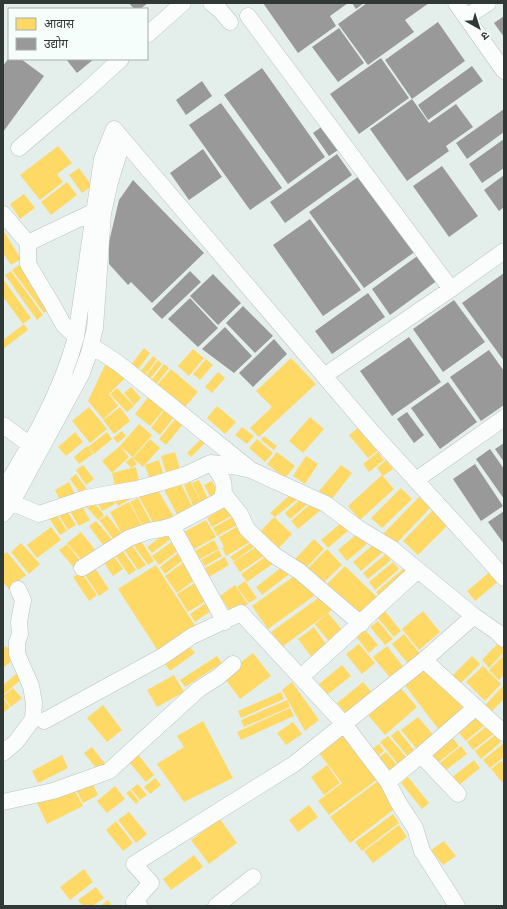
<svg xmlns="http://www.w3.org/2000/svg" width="507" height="909" viewBox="0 0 507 909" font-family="'Sofia Sans Condensed','Noto Sans Devanagari',sans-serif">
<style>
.homes{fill:#ffd966}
.industry{fill:#999}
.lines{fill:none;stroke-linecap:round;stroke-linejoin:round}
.minor-casing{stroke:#bac3c0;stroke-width:17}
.minor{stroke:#fbfdfc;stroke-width:16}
</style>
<rect width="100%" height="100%" fill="#e4efec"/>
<path class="homes" d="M58 146 72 163 57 174 63 182 40 200 20 175Z
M79 168 92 186 82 193 69 175Z
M67 182 77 195 51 215 41 202Z
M24 194 35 208 20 219 10 204Z
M3 230 21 259 11 265 3 253Z
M20 264 52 308 44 313 12 270Z
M11 271 43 315 37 320 5 275Z
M3 279 31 318 23 324 3 297Z
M24 324 28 330 3 349V340Z
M144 348 150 353 137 371 130 366Z
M193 349 204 358 189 376 178 366Z
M153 356 157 359 144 377 139 373Z
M291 358 316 384 259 437 250 428 272 407 256 391Z
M206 359 213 365 200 380 193 374Z
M158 360 162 364 148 381 144 378Z
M164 364 169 368 154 387 149 383Z
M105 365 126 377 109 394 118 406 103 419 88 401Z
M171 369 198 392 184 408 157 385Z
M218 372 225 378 212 393 205 387Z
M131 387 141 398 134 405 124 393Z
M117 388 134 406 127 412 110 394Z
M149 396 164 409 150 426 135 414Z
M217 406 236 422 225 434 207 418Z
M89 407 107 429 90 443 72 421Z
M120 407 130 421 114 434 103 420Z
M165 409 174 417 160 435 151 428Z
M310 417 324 429 303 453 289 441Z
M176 418 183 424 166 445 159 439Z
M139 424 152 435 133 457 120 446Z
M242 427 254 436 247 444 235 435Z
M358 428 377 451 368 458 349 435Z
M122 431 126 436 118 443 113 438Z
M75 432 83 442 66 456 58 447Z
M107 432 112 439 94 454 88 447Z
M204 436 208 440 191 457 187 453Z
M264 436 277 446 274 450 261 440Z
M150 439 160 448 143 467 133 458Z
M257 439 273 453 265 462 249 448Z
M87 446 93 454 79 464 74 457Z
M120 446 129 457 112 473 102 461Z
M175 452 180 469 166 473 161 456Z
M277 452 295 466 285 478 267 464Z
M378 452 384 460 369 472 363 464Z
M306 456 318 464 305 484 293 476Z
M132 457 137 464 131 468 126 462Z
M159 460 165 479 151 483 145 465Z
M386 460 393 469 383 476 377 468Z
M83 465 94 479 86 485 76 470Z
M341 465 352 473 331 500 319 491Z
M136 467 140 485 116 490 112 473Z
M76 474 88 491 82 496 70 479Z
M382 475 394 489 360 520 348 506Z
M199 480 210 503 203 506 192 483Z
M212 481 220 497 213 502 204 485Z
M69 482 76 496 62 504 55 490Z
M180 482 194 510 179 518 164 490Z
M191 482 202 505 194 508 184 485Z
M401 488 412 499 382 528 371 518Z
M157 489 174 517 155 526 139 497Z
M293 492 299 498 275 517 270 513Z
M110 495 115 504 102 511 97 501Z
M112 496 134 497 118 506Z
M304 496 309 503 290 519 285 513Z
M419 497 430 508 394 546 382 535Z
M138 498 151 522 143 527 130 502Z
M92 500 104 515 98 520 85 505Z
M79 501 90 520 79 526 68 508Z
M314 501 322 509 298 529 291 521Z
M129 502 143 528 123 536 110 512Z
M230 504 236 513 212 527 207 518Z
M65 507 76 525 68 530 57 512Z
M435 508 450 523 418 555 403 541Z
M54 510 67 531 60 535 47 515Z
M107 515 125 538 117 544 99 520Z
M234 516 239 524 217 536 213 528Z
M274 517 292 534 275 552 257 535Z
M206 520 216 537 194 549 184 532Z
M96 521 114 542 105 548 89 526Z
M342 522 349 530 328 548 321 540Z
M240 525 246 534 224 547 219 537Z
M51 527 61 540 37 558 27 545Z
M81 532 96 551 82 561 67 543Z
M167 532 172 538 152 553 147 547Z
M358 533 367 544 347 561 338 550Z
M245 535 250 542 226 556 222 548Z
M139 538 154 561 148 565 132 543Z
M314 539 324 549 305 569 295 559Z
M214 540 219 549 200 559 195 551Z
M173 541 179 550 159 565 152 556Z
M252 542 255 546 234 561 230 557Z
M21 543 40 564 29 574 11 552Z
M130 543 146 565 138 570 123 548Z
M375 543 383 552 361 571 353 562Z
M67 544 81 562 74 568 59 550Z
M258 546 265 555 240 572 233 562Z
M120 547 136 570 129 575 113 552Z
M327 549 342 565 322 584 307 569Z
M219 550 222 556 205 566 201 560Z
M7 552 26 575 9 589 3 582V555Z
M112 553 123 569 113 576 102 560Z
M178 553 183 560 165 574 160 567Z
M386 554 391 560 368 579 363 573Z
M268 555 274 563 247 582 241 574Z
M225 557 229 565 209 577 205 568Z
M184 562 197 578 177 593 165 576Z
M393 562 399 569 375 590 369 582Z
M93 565 109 589 99 596 83 572Z
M156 565 196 627 158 651 118 589Z
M345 566 380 600 361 620 326 585Z
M282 567 288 575 262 595 256 587Z
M404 568 410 575 382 599 376 592Z
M492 570 500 580 475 601 467 591Z
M81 572 97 595 89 601 73 577Z
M297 574 314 596 268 629 252 606Z
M198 581 209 599 188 612 177 594Z
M245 581 257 598 249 603 237 587Z
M235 585 248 604 232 614 220 596Z
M321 596 332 610 282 647 271 632Z
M210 600 215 608 195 622 190 614Z
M385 611 401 631 394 637 377 617Z
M423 611 440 632 419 650 402 629Z
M328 613 344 632 330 643 315 624Z
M378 621 393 639 385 645 370 627Z
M362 626 378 645 369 653 353 633Z
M314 627 329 648 313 659 298 639Z
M404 634 421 655 409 665 392 644Z
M500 641 504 645V652L489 668 482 660Z
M186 642 195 653 170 671 162 660Z
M359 644 375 663 362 674 346 654Z
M6 646 16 657 3 668V648Z
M387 646 405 669 392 680 373 657Z
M253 653 271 676 240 699 223 676Z
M504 655V674L499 680 489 670Z
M217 656 222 663 185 687 180 680Z
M472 656 480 664 460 684 452 676Z
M342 665 351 676 327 695 319 684Z
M424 665 467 707 439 730 404 684Z
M483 666 501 684 485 701 466 682Z
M17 673 22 679 3 695V685Z
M174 675 184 692 157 707 147 690Z
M292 682 319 720 305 731 282 690Z
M363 682 373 694 347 715 337 703Z
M503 686 504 688V699L492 711 485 705Z
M400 687 417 707 385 735 368 715Z
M13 688 22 698 11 707 3 696Z
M281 692 284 699 241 718 238 711Z
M3 698 10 707 3 713Z
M287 700 290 707 244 727 241 720Z
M103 705 122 730 107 742 87 718Z
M290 708 294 716 241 740 237 732Z
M480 715 487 723 466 741 458 732Z
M418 717 436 738 419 752 401 730Z
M203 721 233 778 184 802 157 764 184 747 177 736Z
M293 722 302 734 286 745 277 733Z
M488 725 495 733 473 750 467 742Z
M341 730 378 779 329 815 318 801 342 783 316 749Z
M398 730 416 753 409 758 391 736Z
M495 735 501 742 481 759 475 751Z
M388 736 407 758 399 765 380 742Z
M451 736 459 746 435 765 427 755Z
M504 743V757L490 768 483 760Z
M379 744 384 751 378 756 372 749Z
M461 746 467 754 442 773 436 766Z
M92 747 107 766 99 772 84 753Z
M386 752 399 767 391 774 378 758Z
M137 753 154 775 146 782 128 761Z
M62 755 68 768 38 783 32 771Z
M474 760 480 768 458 786 451 778Z
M501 761 504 764V781L502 782 491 769Z
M327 765 340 783 324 795 311 777Z
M408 777 429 803 422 809 401 783Z
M155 778 161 785 150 794 144 787Z
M378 781 397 807 350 843 330 817Z
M92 782 98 795 83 803 76 790Z
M138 784 147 795 140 800 131 789Z
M72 785 83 806 47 824 37 803Z
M115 786 125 799 107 813 97 801Z
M130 790 139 801 136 804 126 793Z
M309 805 318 817 298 832 289 820Z
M129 812 147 834 136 843 118 820Z
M393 814 399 823 362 851 355 842Z
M220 819 237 843 209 864 191 840Z
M116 821 133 843 123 851 106 830Z
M399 825 407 837 373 863 364 851Z
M444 841 456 856 443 865 431 850Z
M194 855 203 867 171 890 163 879Z
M84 869 93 882 70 900 60 887Z
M96 887 104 898 93 906H83L78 900Z
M108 900 112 906H100Z"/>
<path class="industry" d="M129 3H148L140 9H134Z
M263 3H348L330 16 336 26 298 53Z
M352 3H364L356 9Z
M367 3H429L405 20 414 32 368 65 338 24Z
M504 16V37L494 23Z
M438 22 465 61 412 99 385 60Z
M339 28 364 63 338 82 312 47Z
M381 58 409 98 359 134 330 94Z
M8 59H21L44 76 3 132V66Z
M66 59H94L77 73Z
M472 66 483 81 428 120 418 105Z
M262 68 325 157 288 184 224 95Z
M202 81 212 96 186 115 176 100Z
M412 99 429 123 456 104 473 127 446 146 449 151 407 181 370 129Z
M221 103 282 188 250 210 189 125Z
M504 109V132L467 159 456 143Z
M324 125 341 148 329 156 313 133Z
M504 139V168L482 183 469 164Z
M203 149 222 177 189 200 170 173Z
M337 154 352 175 285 223 270 202Z
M442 166 478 216 449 237 413 186Z
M362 174 416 251 364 288 309 212Z
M504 175V207L499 211 484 190Z
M133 180 204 253 152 303 131 282 128 285 109 264V242L119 200Z
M310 219 361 290 323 316 273 245Z
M420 254 438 280 390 315 372 289Z
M190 271 201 282 162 319 152 309Z
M504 273V361L462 303Z
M213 274 241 303 218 325 190 296Z
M368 293 385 317 332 354 315 331Z
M190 298 218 328 198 347 168 319Z
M454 300 485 342 443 372 413 329Z
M243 306 273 336 255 353 226 323Z
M225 327 252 356 234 373 202 349Z
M409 337 441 382 392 416 360 371Z
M274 339 287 354 253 387 239 373Z
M489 350 504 371V405L481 421 450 377Z
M448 382 477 422 440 449 411 408Z
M407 412 424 435 414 443 397 419Z
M504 443V462L495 449Z
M490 449 504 469V499L476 459Z
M475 464 503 506 481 521 453 479Z
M504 511V544L488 522Z"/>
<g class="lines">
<g class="minor-casing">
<path id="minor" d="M211 3 220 10 230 22
M456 3 504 71
M248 16 451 289
M466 17 488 3
M147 35 183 3
M19 148 87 90 121 59
M3 214 28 243V264L52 304 63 324 76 337
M28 243 93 212
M92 346 118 363 251 470 326 504 358 528 391 548 474 616 497 632 504 639
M324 376 451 289 504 251
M3 425 30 445
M416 480 504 418
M3 491C32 442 61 393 76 337L102 159 114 129 371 431 484 555 504 578
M224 494 240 514 247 529 274 555 299 571 361 624
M3 499 39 514 86 498 137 489 159 483 185 475 211 463 227 465 247 469
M3 514 12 502 81 375 89 353 95 328 103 213 110 182 123 140
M172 526 225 622
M82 568 129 538 149 531 161 529 172 526 221 500C228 483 221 476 211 463
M424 660 504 733
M301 677 418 570
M44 721 163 656 192 636 241 613 344 724 388 782 398 802 415 828 422 851 457 906
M3 753 16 742 33 719 34 703 31 686 17 654V642L20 634 19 622 23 600 18 589
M421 755 458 794
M388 782 421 755 476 707
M3 802 53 791 109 771 199 689 218 677 233 664
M140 906 134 902 151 883 134 864 294 764 424 660 474 616
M216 906 253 877"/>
</g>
<use href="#minor" class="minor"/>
</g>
<rect width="507" height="909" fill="none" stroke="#313937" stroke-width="8"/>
<rect x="8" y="8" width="140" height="52" fill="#f6fefc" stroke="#a7afad"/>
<rect x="16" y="18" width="20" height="12" fill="#ffd966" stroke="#a7afad"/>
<text x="44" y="28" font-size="12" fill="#313937">आवास</text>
<rect x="16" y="38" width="20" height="12" fill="#999999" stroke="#a7afad"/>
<text x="44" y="48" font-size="12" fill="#313937">उद्योग</text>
<g transform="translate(479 28) rotate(141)" stroke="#f6fefc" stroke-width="3" paint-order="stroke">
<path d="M0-3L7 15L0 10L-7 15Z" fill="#313937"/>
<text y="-6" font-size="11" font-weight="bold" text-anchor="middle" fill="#313937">उ</text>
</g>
</svg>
